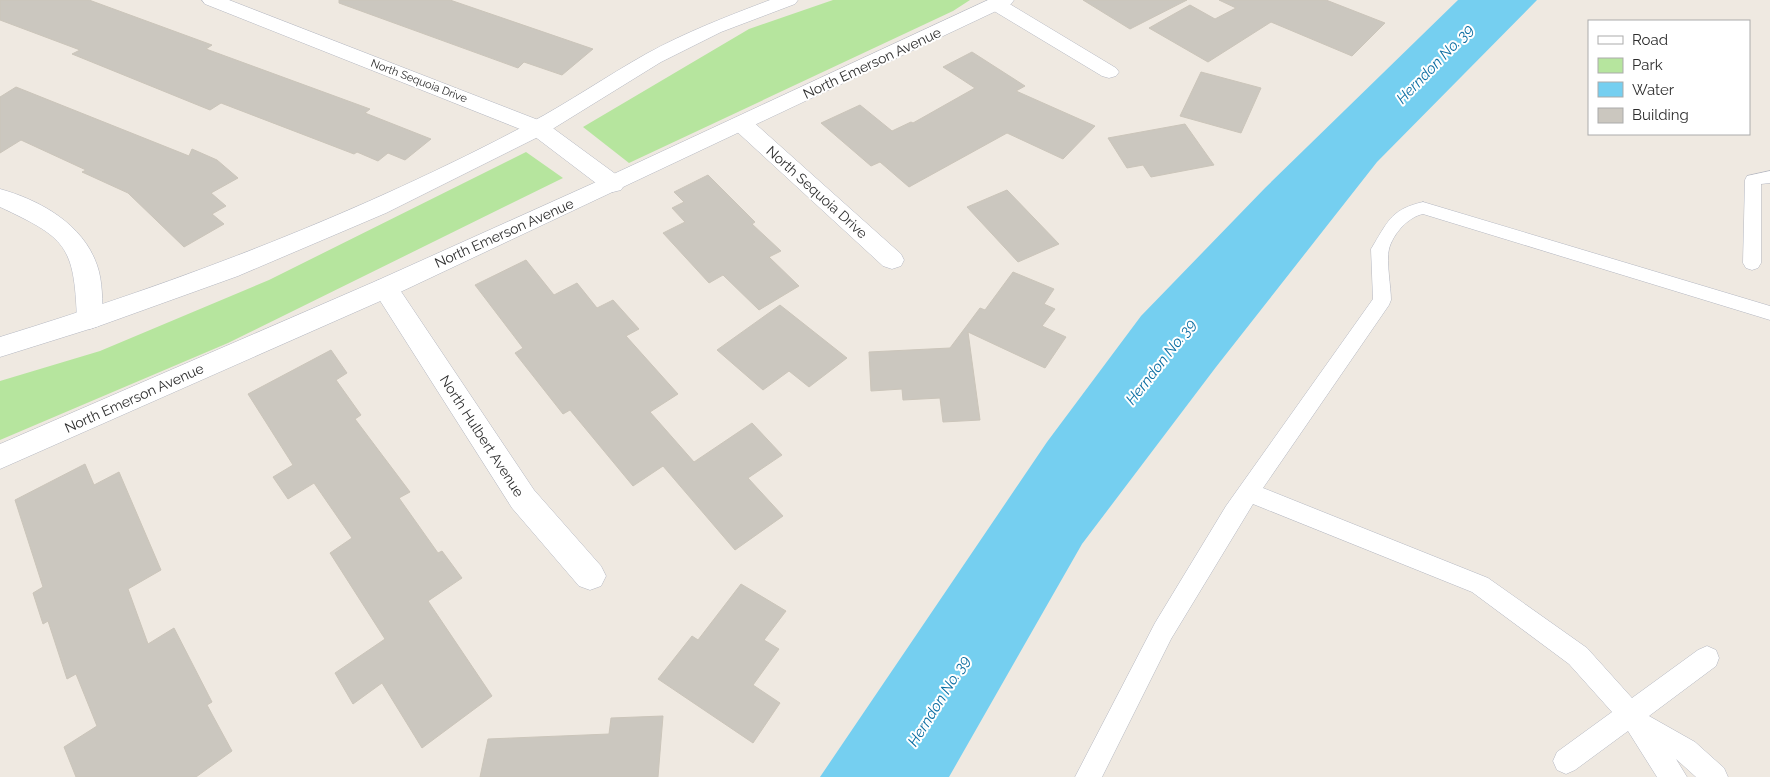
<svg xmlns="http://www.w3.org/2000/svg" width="1770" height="777" viewBox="0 0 1770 777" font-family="Raleway,sans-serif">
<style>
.green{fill:#b6e59e}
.water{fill:#75cff0}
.building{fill:#cbc7bf;stroke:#cbc5ba}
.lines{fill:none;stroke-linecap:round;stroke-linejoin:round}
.lane-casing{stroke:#b4b7c1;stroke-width:1}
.street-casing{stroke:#b4b7c1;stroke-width:1}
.secondary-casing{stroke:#b4b7c1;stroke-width:1}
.lane{fill:#fff;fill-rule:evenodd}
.street{fill:#fff;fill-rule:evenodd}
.secondary{fill:#fff;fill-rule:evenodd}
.labels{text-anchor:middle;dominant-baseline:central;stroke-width:4;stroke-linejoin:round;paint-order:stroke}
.far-street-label{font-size:11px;fill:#2e2e2e;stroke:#fff}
.street-label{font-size:14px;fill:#2e2e2e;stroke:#fff}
.water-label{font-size:15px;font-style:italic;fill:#0d6fa3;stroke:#fff}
</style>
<rect width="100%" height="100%" fill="#efe9e1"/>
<path class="green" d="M833 0H970L953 11 629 163 583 127 749 29Z
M526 152 563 178 228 343 0 440V381L100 351 269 280Z"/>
<path class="water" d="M1458 0H1537L1377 162 1216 367 1082 544 949 777H820L1047 442 1141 316 1266 187Z"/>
<path class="building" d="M0 0H89L212 45 206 49 370 109 365 113 431 139 405 160 388 153 378 161 357 152 354 154 221 103 210 110 72 54 80 50 0 20Z
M339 0H450L593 49 562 75 524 62 518 68 339 3Z
M1083 0H1187L1130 29Z
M1219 0H1326L1385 23 1352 56 1271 22 1208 62 1149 28 1190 5 1215 19 1236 8Z
M972 52 1025 86 1016 91 1095 126 1063 159 1007 133 909 187 880 162 871 166 821 123 860 105 892 131 911 122 913 123 975 88 943 67Z
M1201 72 1261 88 1241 133 1180 116Z
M16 87 189 156 192 149 217 160 238 178 211 193 226 206 212 214 224 224 184 247 128 193 82 172 86 170 21 140 0 153V97Z
M1185 124 1214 165 1151 177 1143 165 1127 168 1108 138Z
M708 175 755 222 752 224 781 251 769 257 799 286 759 310 723 275 709 283 663 233 685 222 672 208 684 202 674 192Z
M1007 190 1059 244 1018 262 967 207Z
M526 260 554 295 577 283 597 308 613 300 639 329 626 336 678 394 650 412 694 462 752 423 782 455 748 478 783 516 735 550 663 466 633 486 570 410 563 414 515 353 523 348 475 285Z
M1013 272 1054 289 1044 304 1055 309 1042 326 1066 337 1045 368 968 332 980 420 943 422 940 398 903 400 902 389 871 391 869 352 950 348 980 308 985 310Z
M780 305 847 358 809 387 789 371 763 390 717 350Z
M331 350 347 373 336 380 361 415 355 419 410 492 399 498 438 553 442 551 462 578 428 601 492 696 422 748 382 683 353 704 335 673 385 639 330 553 352 538 314 483 288 499 273 477 293 465 248 394Z
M85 464 94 485 119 472 161 570 128 589 148 644 174 628 212 702 207 705 232 751 196 777H76L64 747 97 726 76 674 67 679 48 621 43 624 33 593 43 587 15 500Z
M741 584 786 611 764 640 779 649 753 685 780 703 753 743 658 679 692 636 698 640Z
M663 716 658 777H480L488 739 609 734 611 718Z"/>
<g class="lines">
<g class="lane-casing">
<path id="lane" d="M1770 171V183L1761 184V263L1758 268 1752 270 1746 268 1743 263 1745 180 1747 176Z
M1423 202 1770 306V320L1423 214C1408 217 1393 234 1389 249 1386 261 1391 287 1391 300L1389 305 1263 488 1488 578 1587 648 1632 698 1698 650 1707 646 1716 650 1719 658 1716 666 1649 716 1695 742 1724 768 1728 777H1696L1676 759 1687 777H1657L1628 731 1575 770 1566 774 1557 770 1553 761 1557 752 1612 712 1569 664 1472 592 1253 504 1171 639 1102 777H1075L1155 623 1226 506 1373 299 1371 249 1374 244C1389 219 1393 209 1423 202Z"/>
</g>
<g class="street-casing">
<path id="street" d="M202 0H229L546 123 621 178 625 184 621 190 613 192 605 190 530 133 205 4Z
M989 0H1003L1116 68 1119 72 1116 76 1109 78 1102 76 989 8 986 4Z
M742 117 750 119 901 254 904 260 901 266 892 269 883 266 734 129 731 124 734 119Z
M0 189C40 200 83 224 97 265 103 282 102 301 103 319L99 326 90 329 81 326 77 319C74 245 66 238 0 207Z
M385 279 394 281 534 490 601 566 606 576 601 586 590 590 579 586 512 508 372 288 376 281Z"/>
</g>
<g class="secondary-casing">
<path id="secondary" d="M770 0H798L795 4 721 32 661 62 546 133 386 213 238 276 99 326 0 357V337C182 281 361 213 530 123 569 102 607 76 646 54 686 32 728 16 770 0Z
M988 0H1014L1011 4 394 295 0 469V444L376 281 605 178Z"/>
</g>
<use href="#lane" class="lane"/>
<use href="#street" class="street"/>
<use href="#secondary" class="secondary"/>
</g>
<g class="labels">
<g class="far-street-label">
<text transform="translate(419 81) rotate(21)">North Sequoia Drive</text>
</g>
<g class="street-label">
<text transform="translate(872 63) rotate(-25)">North Emerson Avenue</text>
<text transform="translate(817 192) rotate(42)">North Sequoia Drive</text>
<text transform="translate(504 233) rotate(-24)">North Emerson Avenue</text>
<text transform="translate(134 398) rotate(-24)">North Emerson Avenue</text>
<text transform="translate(482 436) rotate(57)">North Hulbert Avenue</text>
</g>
<g class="water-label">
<text transform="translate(1435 64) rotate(-46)">Herndon No. 39</text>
<text transform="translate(1161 362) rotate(-52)">Herndon No. 39</text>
<text transform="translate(939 701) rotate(-58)">Herndon No. 39</text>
</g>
</g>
<rect x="1588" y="20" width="162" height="115" fill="#ffffff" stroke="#ababab"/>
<rect x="1598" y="36" width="25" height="8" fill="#ffffff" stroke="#ababab"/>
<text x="1632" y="45" font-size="15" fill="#2e2e2e">Road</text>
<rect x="1598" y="58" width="25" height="15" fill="#b6e59e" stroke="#ababab"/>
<text x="1632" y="70" font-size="15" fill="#2e2e2e">Park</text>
<rect x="1598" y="82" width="25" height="15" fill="#75cff0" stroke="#ababab"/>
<text x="1632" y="95" font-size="15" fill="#2e2e2e">Water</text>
<rect x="1598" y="108" width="25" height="15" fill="#cbc7bf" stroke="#ababab"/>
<text x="1632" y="120" font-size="15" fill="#2e2e2e">Building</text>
</svg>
